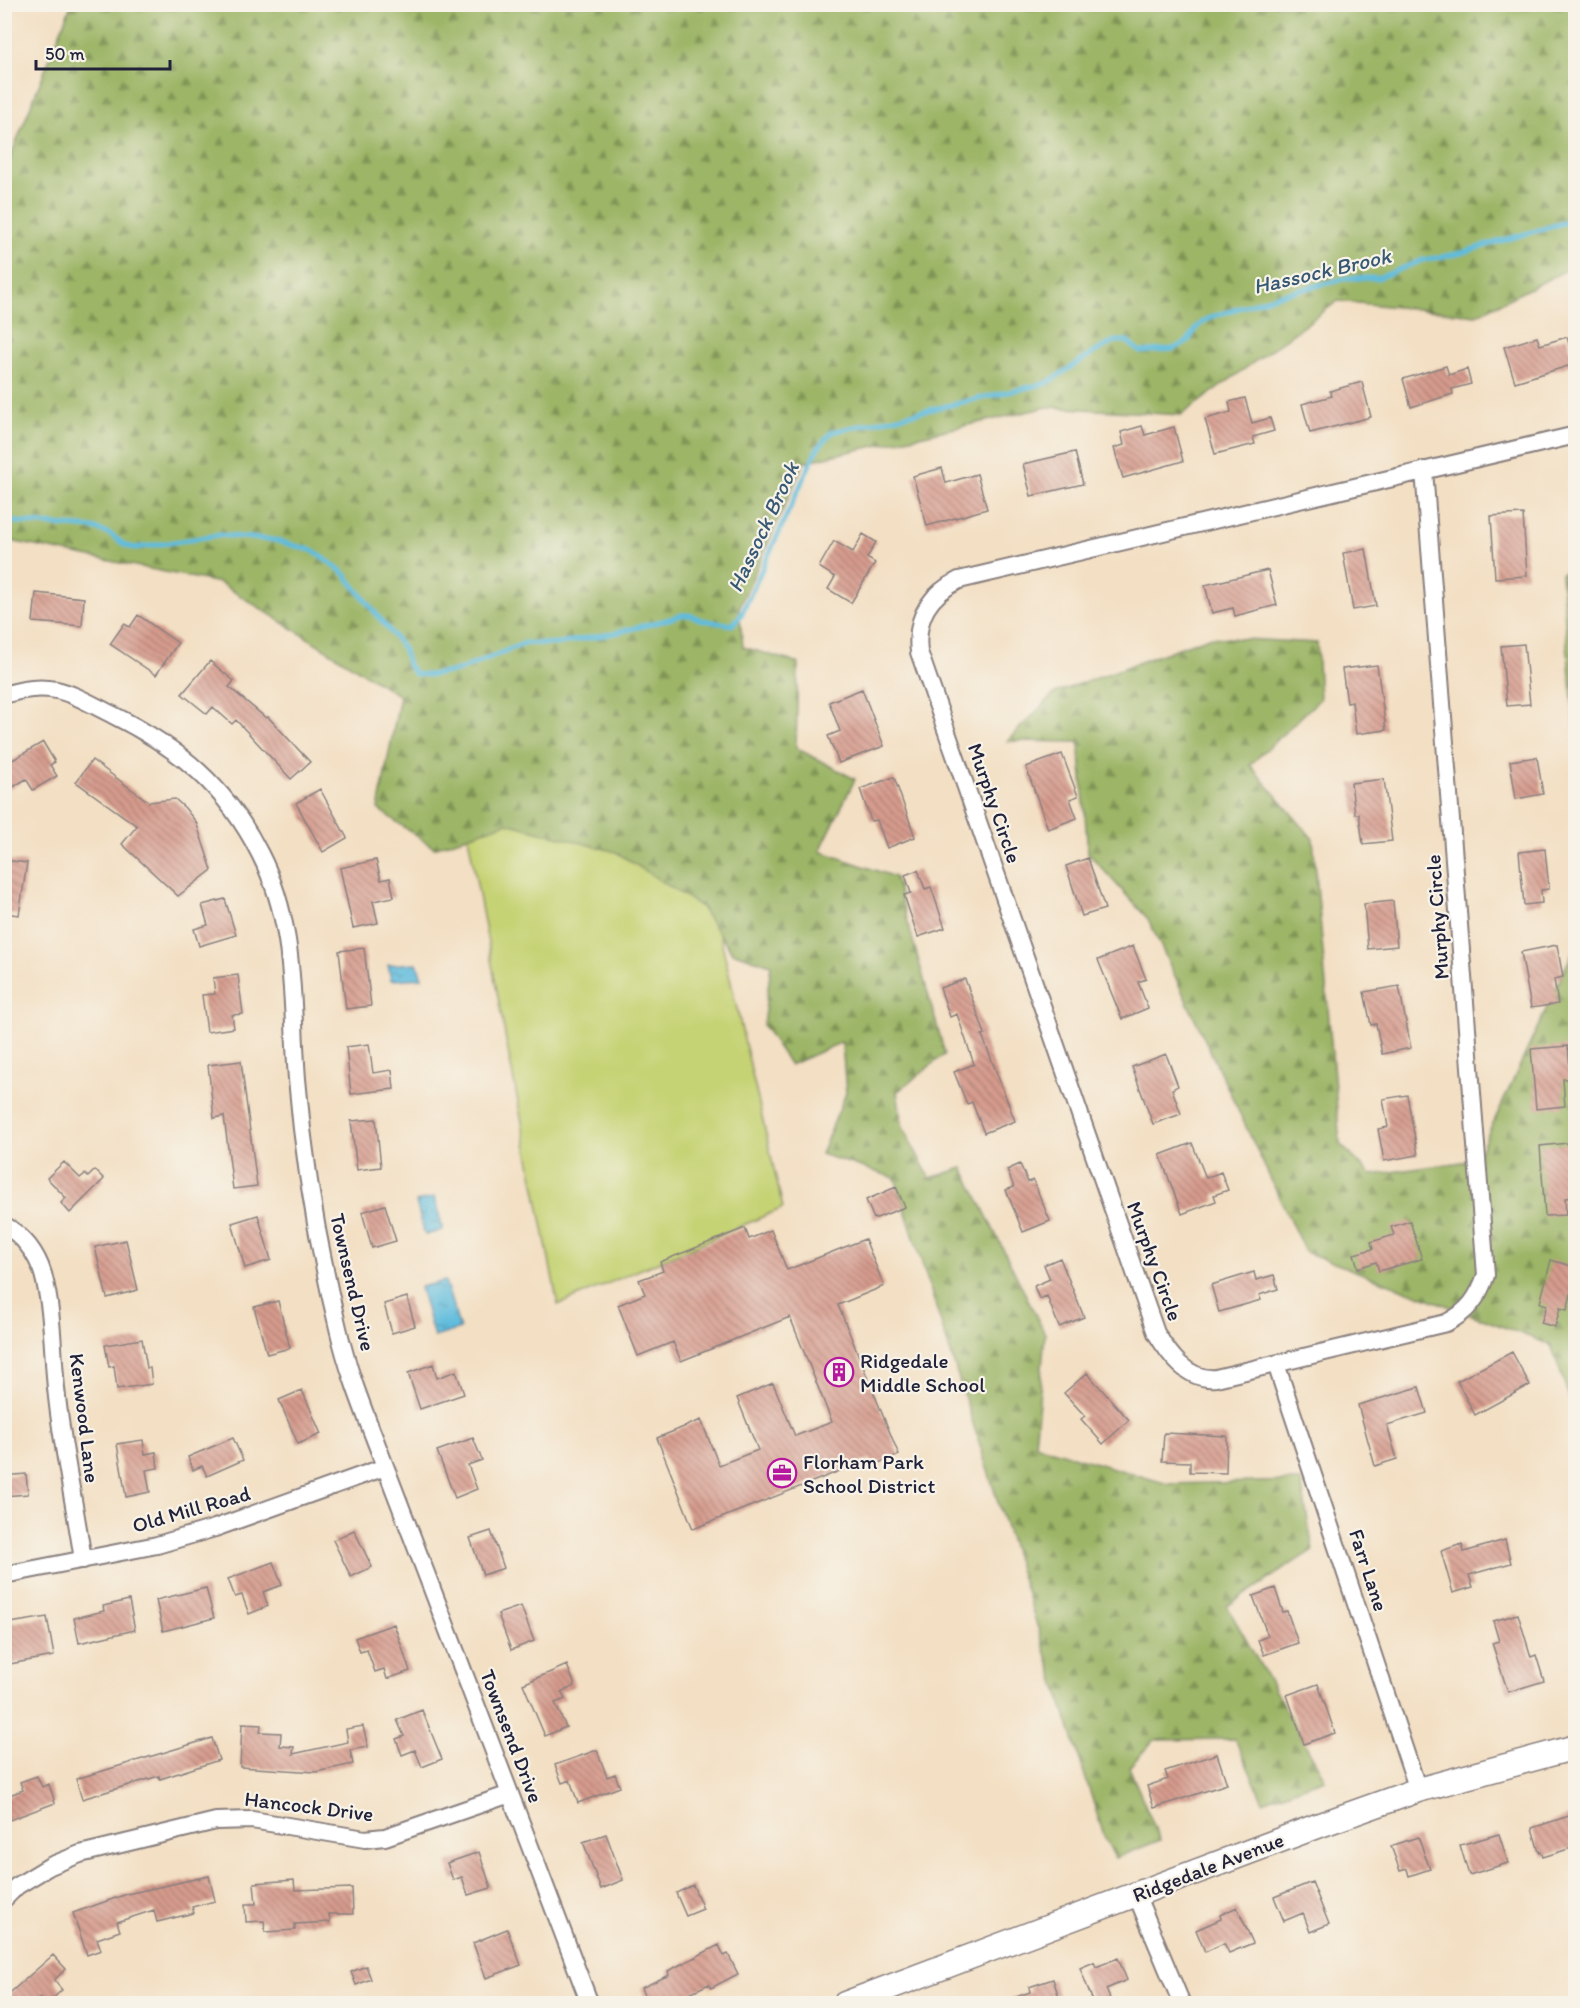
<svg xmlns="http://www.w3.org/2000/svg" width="1580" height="2008" viewBox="0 0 1580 2008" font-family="Itim,sans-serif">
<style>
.forest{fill:url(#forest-firs);stroke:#5f6c50;stroke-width:1.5}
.garden{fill:#c6d375;stroke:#747a58;stroke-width:1.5}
.water{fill:url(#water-ripples);stroke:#406f8c;stroke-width:1.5}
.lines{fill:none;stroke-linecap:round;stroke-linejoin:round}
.stream{stroke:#5fbcdd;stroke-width:5}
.building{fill:url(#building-back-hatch)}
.minor-casing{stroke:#8a807f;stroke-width:20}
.secondary-casing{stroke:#8a807f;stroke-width:27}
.minor{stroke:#fff;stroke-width:16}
.secondary{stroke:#fff;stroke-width:24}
.labels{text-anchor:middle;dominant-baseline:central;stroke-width:4.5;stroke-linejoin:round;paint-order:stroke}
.street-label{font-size:21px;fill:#22223b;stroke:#f7f3e8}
.poi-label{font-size:21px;fill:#22223b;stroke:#f7f3e8;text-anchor:start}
.water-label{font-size:22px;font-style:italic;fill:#375874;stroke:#f7f3e8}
</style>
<defs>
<pattern id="forest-firs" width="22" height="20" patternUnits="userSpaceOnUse" patternTransform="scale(1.5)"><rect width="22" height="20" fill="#9cb566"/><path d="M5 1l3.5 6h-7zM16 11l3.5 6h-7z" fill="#7f9355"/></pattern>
<pattern id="water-ripples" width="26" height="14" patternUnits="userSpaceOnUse" patternTransform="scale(1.5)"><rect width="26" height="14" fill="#5fbcdd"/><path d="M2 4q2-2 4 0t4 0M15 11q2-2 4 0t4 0" fill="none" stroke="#4e98b4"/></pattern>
<pattern id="building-back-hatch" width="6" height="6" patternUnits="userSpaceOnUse" patternTransform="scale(1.5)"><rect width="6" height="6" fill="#d69b8d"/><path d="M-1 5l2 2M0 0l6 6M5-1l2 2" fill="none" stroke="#ad7e74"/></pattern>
</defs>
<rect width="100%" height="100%" fill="#f7f3e8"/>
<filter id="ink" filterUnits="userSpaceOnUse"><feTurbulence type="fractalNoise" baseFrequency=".0167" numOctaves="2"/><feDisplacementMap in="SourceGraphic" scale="12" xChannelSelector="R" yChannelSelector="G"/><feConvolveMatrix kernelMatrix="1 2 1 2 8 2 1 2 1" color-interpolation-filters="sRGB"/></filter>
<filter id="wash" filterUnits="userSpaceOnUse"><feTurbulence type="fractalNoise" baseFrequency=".008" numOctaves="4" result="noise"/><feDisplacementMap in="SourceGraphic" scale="24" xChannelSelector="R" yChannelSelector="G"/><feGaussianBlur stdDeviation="1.35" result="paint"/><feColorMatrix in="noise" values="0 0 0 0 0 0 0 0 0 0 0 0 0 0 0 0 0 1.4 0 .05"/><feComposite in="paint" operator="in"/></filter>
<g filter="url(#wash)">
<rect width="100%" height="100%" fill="#f3dfc3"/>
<path class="forest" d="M71 5H1575V268H1571L1476 315 1338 301 1181 415 1048 407 804 462 739 608 743 647 798 663 796 748 855 779 820 851 895 877 945 1054 897 1092 903 1128 930 1178 963 1168 1045 1334 1035 1445 1168 1484 1301 1481 1313 1550 1227 1606 1325 1779 1263 1801 1235 1739 1154 1740 1129 1767 1160 1840 1115 1858 1104 1836 895 1178 821 1154 846 1093 842 1042 790 1065 763 1025 771 965 732 952 700 906 507 823 434 848 378 809 400 696 220 583 5 540 4 173Z
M1575 566V733L1561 574Z
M1209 637 1317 643 1320 699 1250 765 1313 839 1340 1144 1371 1175 1476 1160 1575 947V1414L1551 1345 1305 1252 1148 919 1088 853 1079 742 1007 741 1055 693Z"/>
<path class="garden" d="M507 823 616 852 700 906 720 935 783 1208 558 1305 509 1056 468 836Z"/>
<path class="water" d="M417 963 422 978 391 980 388 965Z
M435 1197 443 1230 425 1235 416 1202Z
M445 1281 460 1329 434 1337 420 1287Z"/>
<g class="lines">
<path class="stream" d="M4 521 93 528 110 534 126 546 135 548 219 535 274 540 314 551 344 573 403 648 408 665 415 674 429 675 457 671 525 643 556 644 615 633 666 620 681 615H690L702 620 732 625 741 615 817 449 832 432 1047 383 1093 353 1115 341H1127L1140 352 1173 349 1187 342 1198 326 1209 318 1275 296 1348 278H1378L1423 260 1457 254 1576 219"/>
</g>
<g id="blocks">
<path class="building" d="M1537 337 1540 345 1567 337 1575 364 1515 382 1504 347Z
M1446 366 1449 375 1467 369 1471 384 1452 389 1453 394 1411 407 1403 379Z
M1362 382 1371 417 1310 433 1302 404 1332 396 1330 391Z
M1245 398 1252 423 1270 418 1274 431 1253 437 1255 444 1215 454 1205 419 1231 412 1229 402Z
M1142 426 1145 435 1174 427 1183 461 1123 478 1114 448 1124 445 1121 432Z
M1075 452 1083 484 1031 496 1023 464Z
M942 468 946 483 977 474 987 509 927 526 913 476Z
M1523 514 1527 576 1495 578 1491 516Z
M863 534 876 542 867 558 875 563 851 603 828 589 835 577 819 567 834 541 853 552Z
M1366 549 1376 606 1353 610 1343 553Z
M1268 570 1277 605 1235 616 1233 608 1212 613 1205 585Z
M36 593 84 598 82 626 33 622Z
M138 615 178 643 156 675 110 644 124 624 130 627Z
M1524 644 1530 704 1507 706 1501 646Z
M210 661 234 681 229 687 266 718 268 717 310 762 291 779 236 720 232 724 213 707 207 714 182 694Z
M1377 665 1386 730 1356 734 1352 702 1347 703 1342 669Z
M862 689 884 746 839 763 828 736 840 731 829 702Z
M43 742 55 762 50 765 57 776 33 790 26 779 10 789 4 779V765Z
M1062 754 1078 796 1070 799 1077 818 1048 829 1026 767Z
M1537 757 1543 794 1516 799 1510 761Z
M92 760 149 802 175 799 185 808 196 822 212 870 178 896 122 844 137 826 76 782Z
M894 777 915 837 887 848 877 820 871 821 860 789Z
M1384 779 1392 841 1363 844 1359 814H1355L1351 783Z
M320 789 347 838 323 852 296 803Z
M1545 849 1549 889 1541 890 1542 903 1524 905 1519 852Z
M1088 858 1105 909 1082 916 1066 866Z
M4 860 27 863 19 915 4 913Z
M376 860 381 880 390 878 394 897 373 901 378 923 353 928 340 868Z
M918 870 925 889 931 887 945 928 918 937 904 895 911 893 905 875Z
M225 899 236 935 199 946 194 929 208 925 202 905Z
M1393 901 1397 946 1368 949 1364 904Z
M1557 945 1563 977 1554 979 1558 1004 1531 1008 1521 952Z
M1133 946 1146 979 1138 982 1148 1008 1122 1019 1098 960Z
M364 948 371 1006 346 1009 339 951Z
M238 975 243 1014 232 1015 234 1028 207 1032 202 995 215 994 213 978Z
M965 979 985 1034 982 1035 1015 1121 984 1133 972 1102 967 1104 954 1072 974 1064 957 1014 950 1017 940 988Z
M1399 986 1411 1048 1382 1054 1376 1024 1371 1025 1364 992Z
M369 1044 373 1073 392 1070 394 1089 351 1094 346 1047Z
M1568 1046 1571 1079H1563L1565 1106 1536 1109 1531 1049Z
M1166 1054 1178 1086 1172 1089 1181 1114 1153 1124 1132 1067Z
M241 1061 257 1186 233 1189 224 1116 214 1118 208 1065Z
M1407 1095 1418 1155 1384 1161 1378 1129 1388 1127 1383 1099Z
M376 1119 381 1167 357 1170 351 1121Z
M1192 1143 1206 1178 1221 1172 1228 1190 1214 1195 1216 1201 1182 1214 1160 1155Z
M1568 1143 1570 1168H1575V1197L1565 1198 1566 1215 1545 1216 1540 1146Z
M64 1162 80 1178 85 1174 88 1177 95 1170 104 1179 70 1213 61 1203 66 1198 47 1178Z
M1020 1164 1028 1182 1033 1180 1050 1221 1023 1232 1006 1190 1014 1187 1007 1170Z
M896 1187 905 1207 874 1219 866 1200Z
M385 1205 396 1241 372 1248 362 1212Z
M258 1215 271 1260 245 1268 232 1223Z
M1410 1221 1422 1259 1379 1271 1376 1262 1358 1268 1354 1254 1373 1249 1371 1242 1394 1235 1391 1227Z
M745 1228 749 1239 771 1230 787 1270 865 1239 884 1286 838 1305 899 1455 873 1465 870 1459 693 1529 657 1438 701 1420 719 1465 758 1450 737 1398 773 1383 795 1436 832 1422 790 1317 681 1361 673 1342 638 1356 618 1305 645 1294 639 1280 663 1271 660 1262Z
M126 1240 138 1290 107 1298 95 1247Z
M1060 1258 1084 1317 1059 1327 1047 1296 1039 1299 1034 1286 1050 1279 1044 1265Z
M1551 1260 1575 1267V1279L1567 1310 1560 1308 1555 1327 1541 1323 1547 1305 1540 1303Z
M1254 1272 1256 1280 1274 1275 1278 1289 1259 1295 1261 1300 1219 1312 1211 1285Z
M407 1297 415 1326 392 1333 384 1304Z
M278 1301 290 1348 267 1354 254 1307Z
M142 1339 147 1368H150L152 1384 117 1389 114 1366 109 1367 105 1345Z
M1512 1352 1530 1385 1475 1415 1457 1381Z
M433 1364 437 1378 456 1371 464 1394 420 1409 408 1373Z
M1087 1373 1129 1420 1103 1444 1081 1419 1085 1416 1064 1393Z
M1419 1387 1427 1413 1387 1425 1397 1459 1375 1466 1358 1405Z
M302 1390 321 1434 298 1444 279 1400Z
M1164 1433 1227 1436 1226 1473 1190 1472V1462L1162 1461Z
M233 1438 243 1460 207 1476 202 1466 193 1470 188 1457Z
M473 1438 482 1460 468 1465 477 1489 455 1498 437 1451Z
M143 1440 145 1454 156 1452 158 1468 146 1470 150 1492 126 1497 117 1444Z
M26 1474 28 1494 4 1496V1476Z
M354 1530 372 1567 351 1577 333 1540Z
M491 1531 504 1568 483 1575 470 1538Z
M1505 1540 1511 1563 1469 1575 1473 1587 1453 1593 1441 1551 1462 1544 1464 1552Z
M273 1562 282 1585 263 1592 268 1606 249 1614 242 1595 235 1597 228 1579Z
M206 1588 214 1618 163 1631 156 1600Z
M1275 1588 1283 1612 1287 1611 1298 1643 1264 1655 1258 1640 1268 1636 1253 1596Z
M129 1600 135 1630 79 1643 74 1618 104 1611 103 1606Z
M521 1606 534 1641 511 1650 498 1614Z
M1518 1614 1531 1657 1536 1655 1544 1681 1508 1692 1492 1643 1499 1641 1493 1621Z
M47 1617 54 1656 4 1665V1624Z
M394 1624 410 1671 387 1679 384 1669 375 1672 367 1650 360 1652 355 1638Z
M567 1665 575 1686 561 1692 565 1699 555 1703 566 1727 545 1736 523 1684Z
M1318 1684 1335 1733 1304 1744 1287 1695Z
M422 1710 442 1759 422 1767 415 1750 402 1755 396 1739 404 1736 397 1720Z
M242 1724 261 1725 260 1732 281 1733 280 1746 294 1747 293 1754 348 1742 346 1729 363 1726 368 1747 350 1750 353 1764 316 1772 240 1767Z
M212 1738 219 1760 160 1779 159 1776 82 1799 76 1779Z
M597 1750 607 1777 615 1774 620 1787 578 1803 570 1780 562 1783 555 1765Z
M1217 1754 1227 1784 1154 1808 1147 1786 1168 1779 1165 1771Z
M37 1776 42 1787 49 1784 55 1803 4 1822V1797L23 1790 20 1782Z
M1572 1815 1575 1826V1847L1543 1857 1541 1851 1539 1852 1532 1828Z
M606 1834 623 1880 601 1889 583 1842Z
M1499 1834 1508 1863 1469 1875 1460 1845Z
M1418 1837 1430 1869 1409 1876 1407 1869 1400 1871 1391 1846Z
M479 1852 491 1888 468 1895 462 1877 453 1880 447 1863Z
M209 1876 215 1901 192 1907 194 1913 157 1922 154 1910 117 1922 120 1931 97 1939 101 1950 87 1955 73 1913 127 1894Z
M294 1880 295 1890 352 1888 353 1914H329L330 1922 295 1924V1930L265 1932 264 1921 246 1922 245 1904H256L254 1883Z
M1312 1882 1329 1924 1310 1932 1303 1913 1284 1921 1274 1897Z
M693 1885 703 1909 686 1916 676 1893Z
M1237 1907 1253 1943 1229 1953 1224 1943 1205 1952 1196 1930 1221 1919 1220 1915Z
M507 1929 521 1965 486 1978 473 1943Z
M719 1945 724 1956 728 1954 738 1974 711 1988 709 1984 666 2004H648L641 1988 669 1975 668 1971Z
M53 1955 66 1969 54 1980 62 1990 47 2004 41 1997 33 2004H4V1998Z
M1118 1958 1127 1980 1106 1989 1110 1999 1100 2004H1094L1080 1968 1094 1962 1096 1967Z
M366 1966 371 1979 356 1985 351 1972Z
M1053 1979 1061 2004H1005V2001L1030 1992 1029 1987Z"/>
</g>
</g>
<g filter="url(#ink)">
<use href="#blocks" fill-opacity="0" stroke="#8a807f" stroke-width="1.5"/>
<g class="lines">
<g class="minor-casing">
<path id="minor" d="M1424 470 1486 1275C1478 1298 1468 1312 1446 1323L1216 1378C1187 1381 1169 1354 1156 1333L919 652C915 618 929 595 959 580L1576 435
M4 695C52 679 71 694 113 715 179 748 226 786 260 854 297 926 291 1001 297 1079 304 1163 318 1246 338 1328 347 1368 362 1406 377 1445 394 1490 411 1535 429 1581 482 1722 536 1863 590 2004
M4 1225C23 1235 37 1254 43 1274 54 1314 52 1357 57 1397 63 1452 75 1505 83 1560
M1276 1364 1418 1790
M4 1575 157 1545 215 1528 385 1467
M1136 1894 1182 2004
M4 1899 17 1886 50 1866 80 1854 216 1821 252 1820 365 1839 385 1837 510 1794"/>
</g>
<g class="secondary-casing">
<path id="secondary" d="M845 2004 1320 1825 1418 1790 1576 1747"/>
</g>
<use href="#minor" class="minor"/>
<use href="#secondary" class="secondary"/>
</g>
</g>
<defs>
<g id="building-ring" transform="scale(1.5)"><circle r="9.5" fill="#f7f3e8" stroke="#b5179e" stroke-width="1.5"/><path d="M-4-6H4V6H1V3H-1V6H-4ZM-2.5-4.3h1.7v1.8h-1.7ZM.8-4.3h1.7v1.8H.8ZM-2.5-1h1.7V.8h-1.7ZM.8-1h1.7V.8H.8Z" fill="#b5179e"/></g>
<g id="office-ring" transform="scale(1.5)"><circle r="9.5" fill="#f7f3e8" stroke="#b5179e" stroke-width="1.5"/><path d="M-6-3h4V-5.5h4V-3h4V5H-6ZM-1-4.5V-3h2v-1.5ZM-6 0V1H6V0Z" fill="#b5179e"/></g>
</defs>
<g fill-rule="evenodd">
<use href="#building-ring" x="839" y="1372"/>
<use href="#office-ring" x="782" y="1473"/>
</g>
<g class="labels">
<g class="street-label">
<text transform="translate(995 803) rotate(71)">Murphy Circle</text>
<text transform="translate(1437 917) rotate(-94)">Murphy Circle</text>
<text transform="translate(1155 1261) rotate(70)">Murphy Circle</text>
<text transform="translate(353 1282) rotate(77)">Townsend Drive</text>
<text transform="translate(85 1418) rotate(83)">Kenwood Lane</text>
<text transform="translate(191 1509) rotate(-16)">Old Mill Road</text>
<text transform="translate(1369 1570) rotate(72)">Farr Lane</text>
<text transform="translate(512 1736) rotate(69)">Townsend Drive</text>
<text transform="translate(309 1806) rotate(7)">Hancock Drive</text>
<text transform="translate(1208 1867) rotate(-21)">Ridgedale Avenue</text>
</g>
<g class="poi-label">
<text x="860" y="1360">Ridgedale<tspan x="860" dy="24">Middle School</tspan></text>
<text x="803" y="1461">Florham Park<tspan x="803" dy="24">School District</tspan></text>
</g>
<g class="water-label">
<text transform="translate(1322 271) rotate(-13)">Hassock Brook</text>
<text transform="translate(763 527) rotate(-65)">Hassock Brook</text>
</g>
</g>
<rect width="1580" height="2008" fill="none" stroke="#f7f3e8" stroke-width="24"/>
<path d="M36 60v9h134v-9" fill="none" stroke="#22223b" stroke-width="3"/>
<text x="45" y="60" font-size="18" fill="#22223b" stroke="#f7f3e8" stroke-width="4.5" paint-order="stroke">50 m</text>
</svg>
